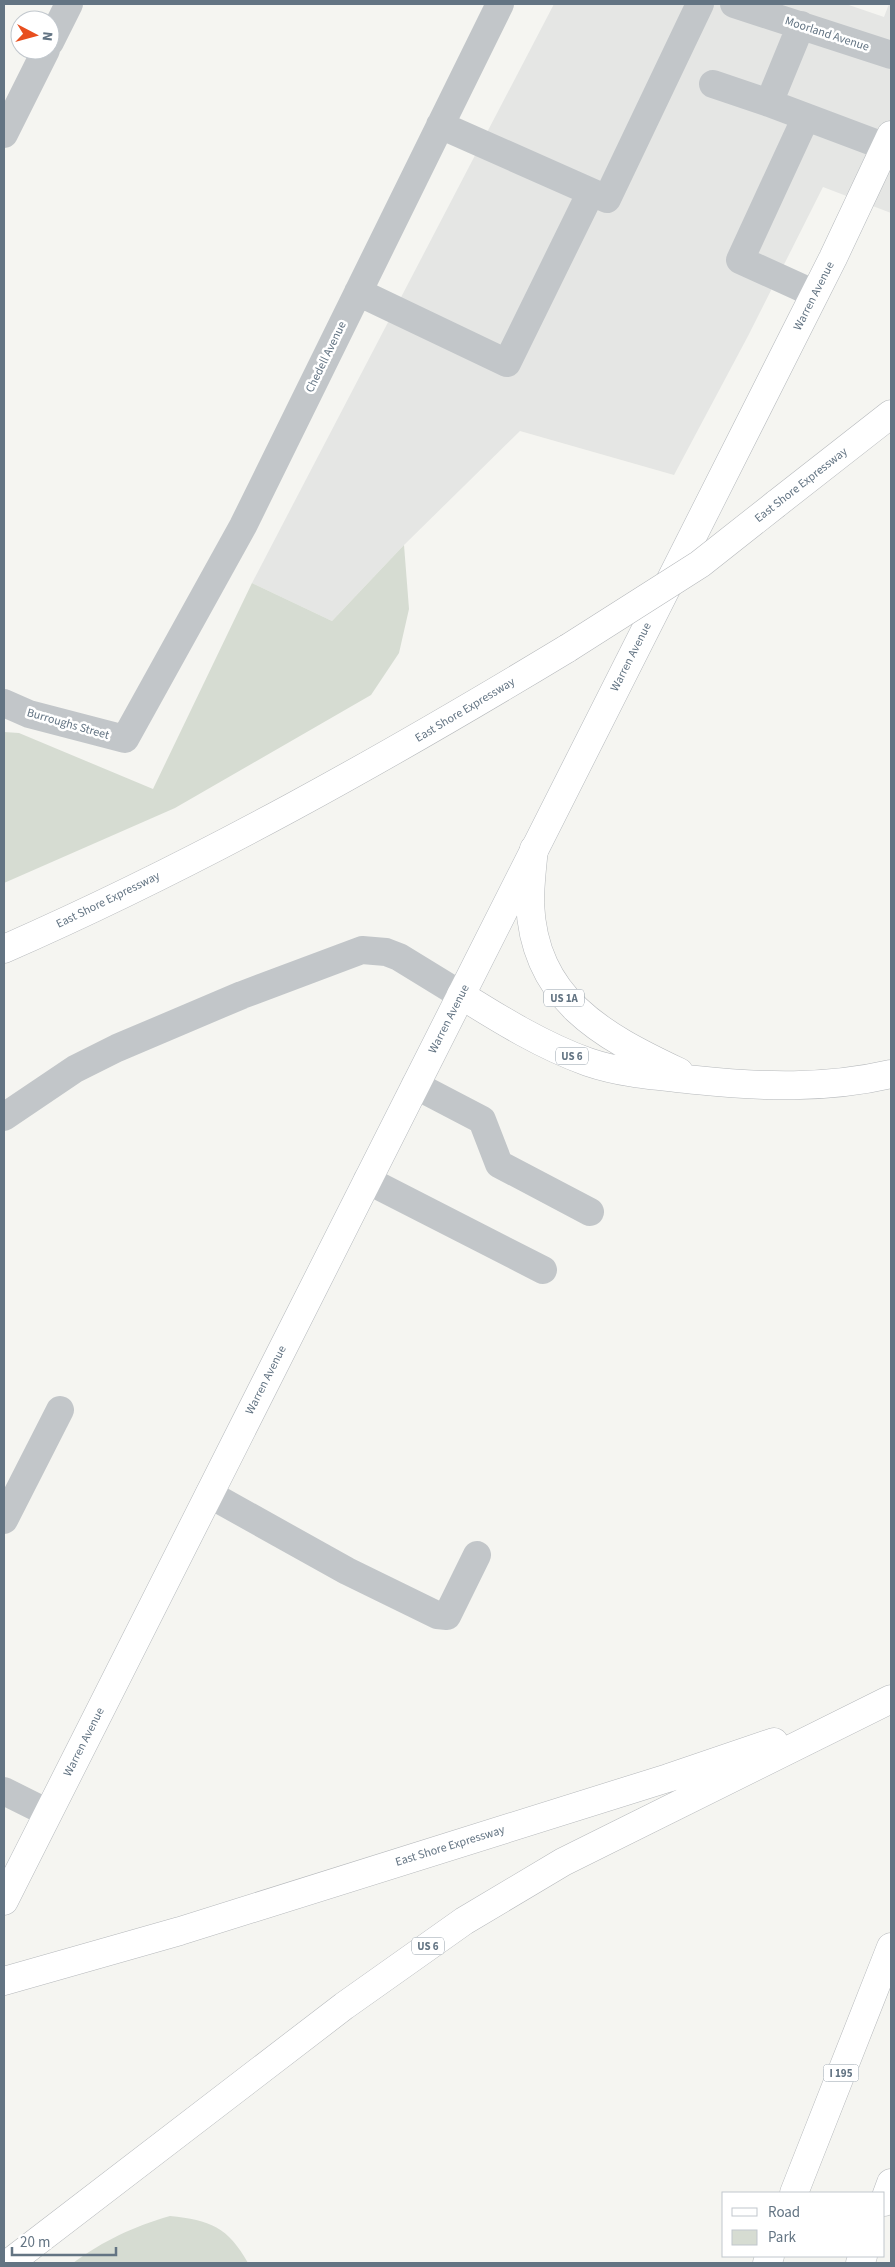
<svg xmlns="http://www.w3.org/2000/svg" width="895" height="2267" viewBox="0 0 895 2267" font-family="'Source Sans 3',sans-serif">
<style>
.built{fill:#e5e6e4}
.green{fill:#d6dcd2}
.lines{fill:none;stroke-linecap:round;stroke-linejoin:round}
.major-casing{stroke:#b5b9bd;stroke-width:29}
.highway-casing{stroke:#b5b8bb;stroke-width:29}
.minor{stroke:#c2c6c9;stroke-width:28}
.major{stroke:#fff;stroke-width:28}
.highway{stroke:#fff;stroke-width:28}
.highway-bridge-casing{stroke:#b5b8bb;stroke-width:29;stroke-linecap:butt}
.highway-bridge{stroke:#fff;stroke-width:28}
.labels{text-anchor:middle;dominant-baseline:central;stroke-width:5;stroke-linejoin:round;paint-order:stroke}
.shield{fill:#fff;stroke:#929ea8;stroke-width:1}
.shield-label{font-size:11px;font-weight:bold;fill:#637483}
.street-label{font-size:12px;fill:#637483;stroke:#fff}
</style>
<rect width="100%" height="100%" fill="#f5f5f1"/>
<path class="built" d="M554 4H846L884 17 889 4H891V213L823 187 748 336 674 475 520 431 404 545 332 621 252 583Z"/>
<path class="green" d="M404 545 409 609 399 653 371 695 175 808 4 883V732L19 733 153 789 252 583 332 621Z
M170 2216C210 2220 228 2227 248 2263H73C105 2240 132 2227 170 2216Z"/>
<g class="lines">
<g class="major-casing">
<path id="major" d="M4 1901 833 258 891 135"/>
</g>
<g class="highway-casing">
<path id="highway" d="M776 504 891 414
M534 849C532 867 530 885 530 903 534 999 601 1035 679 1072
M4 949C200 863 386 758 568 648
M461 995C501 1020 543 1046 588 1062 623 1074 659 1076 696 1080 762 1087 826 1089 891 1074
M4 1981 180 1931 668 1778 774 1742
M794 2193 891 1947
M884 2202 891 2183
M9 2263 344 2006 464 1921 563 1862 891 1699
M767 2263 770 2256
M860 2263 863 2256"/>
</g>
<path class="minor" d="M734 4 891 55
M801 25 769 103 886 147
M50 42 69 4
M713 84 769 103
M806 117 740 260 815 294
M440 125 607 199 700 4
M4 134 46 50
M358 292 507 363 591 192
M4 703 29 714 125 739 243 526 500 4
M415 1085 482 1120 499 1164 590 1212
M4 1117 75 1069 117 1048 242 995 362 950 386 952 399 957 461 995
M367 1180 543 1270
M209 1494 347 1571 437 1615 447 1616 477 1555
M4 1520 60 1410
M4 1791 48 1813"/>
<use href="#major" class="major"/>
<use href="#highway" class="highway"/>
<g class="highway-bridge-casing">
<path id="highway-bridge" d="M568 648 700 564 776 504"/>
</g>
<use href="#highway-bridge" class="highway-bridge"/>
</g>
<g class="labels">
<g class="shield">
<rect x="544" y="989.5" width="40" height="17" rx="4"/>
<rect x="556" y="1047.5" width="32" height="17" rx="4"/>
<rect x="412" y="1937.5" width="32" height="17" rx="4"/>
<rect x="823.5" y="2064.5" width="35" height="17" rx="4"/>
</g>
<g class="shield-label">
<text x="564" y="998">US 1A</text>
<text x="572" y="1056">US 6</text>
<text x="428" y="1946">US 6</text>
<text x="841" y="2073">I 195</text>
</g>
<g class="street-label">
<text transform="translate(827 34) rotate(18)">Moorland Avenue</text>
<text transform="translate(814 296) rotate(-63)">Warren Avenue</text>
<text transform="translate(326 357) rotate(-64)">Chedell Avenue</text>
<text transform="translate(801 485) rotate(-38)">East Shore Expressway</text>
<text transform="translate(631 657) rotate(-63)">Warren Avenue</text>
<text transform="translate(465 710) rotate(-31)">East Shore Expressway</text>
<text transform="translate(68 724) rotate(16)">Burroughs Street</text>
<text transform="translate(108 900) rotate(-26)">East Shore Expressway</text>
<text transform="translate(449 1019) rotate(-63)">Warren Avenue</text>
<text transform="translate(266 1380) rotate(-63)">Warren Avenue</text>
<text transform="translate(84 1742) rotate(-63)">Warren Avenue</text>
<text transform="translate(450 1846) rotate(-17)">East Shore Expressway</text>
</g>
</g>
<rect width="895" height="2267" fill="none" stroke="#637483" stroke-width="10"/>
<rect x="722" y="2192" width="162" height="65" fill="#ffffff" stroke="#c1c7cd"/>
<rect x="732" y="2208" width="25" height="8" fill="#ffffff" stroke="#c1c7cd"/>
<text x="768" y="2217" font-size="15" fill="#637483">Road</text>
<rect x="732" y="2230" width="25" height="15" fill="#d6dcd2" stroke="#c1c7cd"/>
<text x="768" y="2242" font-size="15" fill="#637483">Park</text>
<g transform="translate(35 35) rotate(96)"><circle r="24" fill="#ffffff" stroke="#c1c7cd"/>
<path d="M0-4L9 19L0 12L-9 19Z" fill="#e84e1e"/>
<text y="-8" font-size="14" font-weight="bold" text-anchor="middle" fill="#637483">N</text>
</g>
<path d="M12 2247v8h104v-8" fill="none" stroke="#637483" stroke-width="2.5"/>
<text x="20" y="2247" font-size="15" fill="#637483" stroke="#ffffff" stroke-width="4" paint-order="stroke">20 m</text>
</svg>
